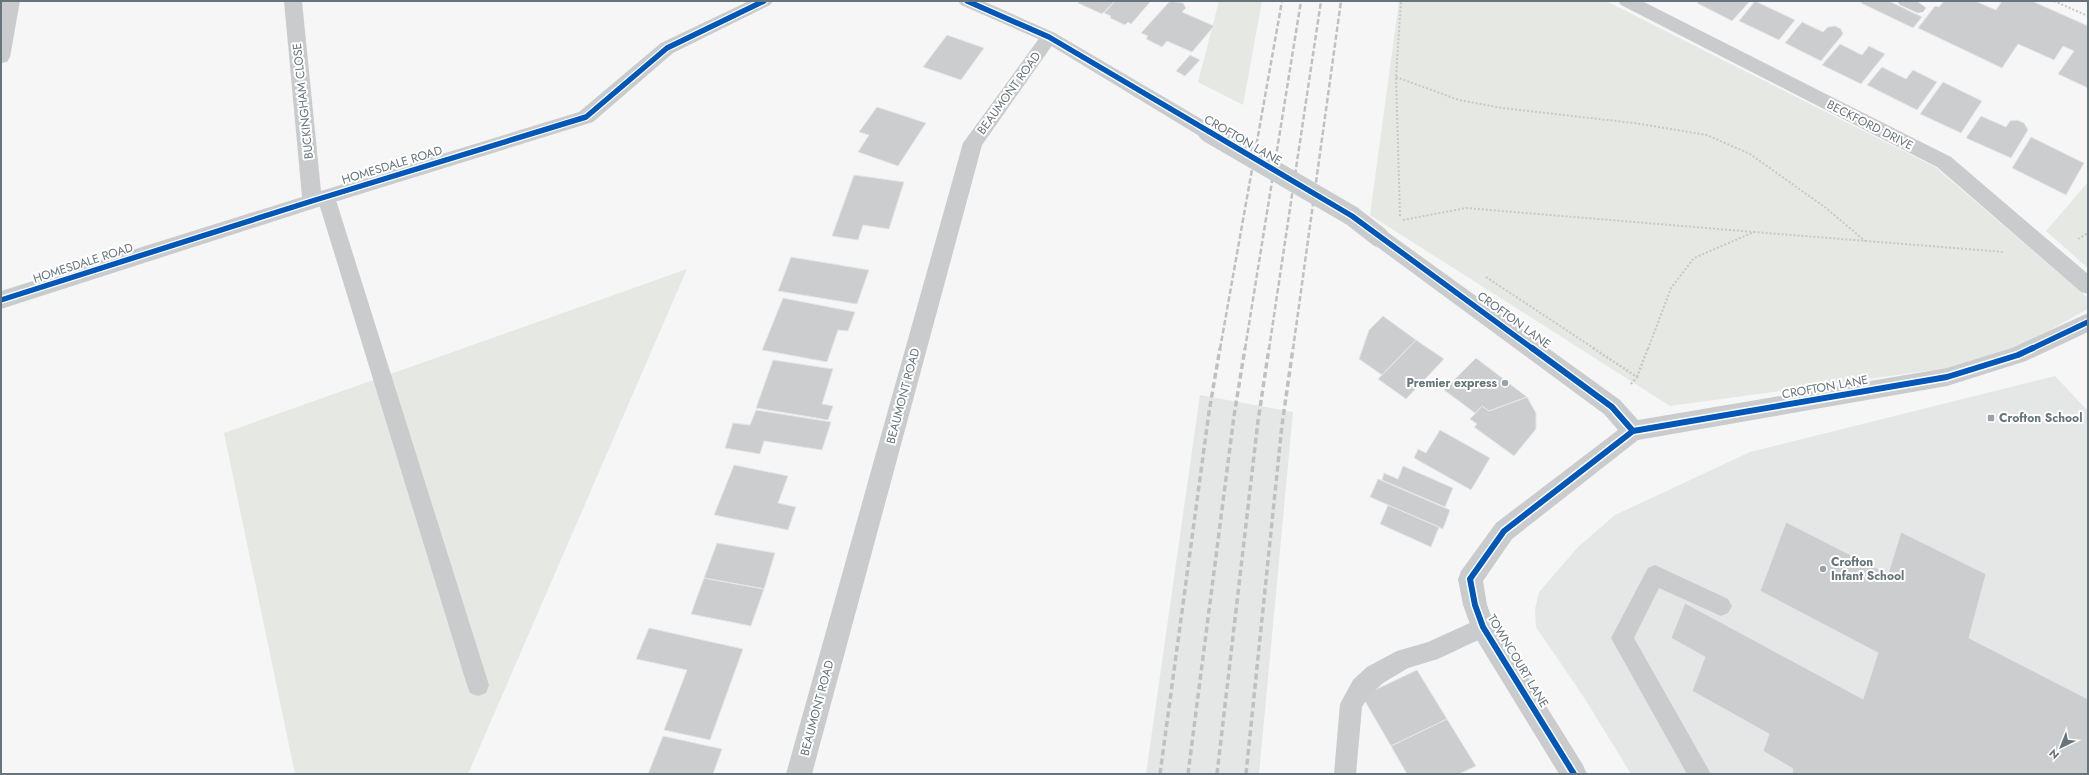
<svg xmlns="http://www.w3.org/2000/svg" width="2089" height="775" viewBox="0 0 2089 775" font-family="Jost,sans-serif">
<style>
.built{fill:#e5e6e6}
.green{fill:#e6e8e4}
.building{fill:#cccdce;stroke:#e6e6e6}
.lines{fill:none;stroke-linecap:round;stroke-linejoin:round}
.path-far1{stroke:#c7c8c9;stroke-width:2;stroke-dasharray:2 2;stroke-linecap:butt}
.path{stroke:#c7c8c9;stroke-width:2.5;stroke-dasharray:2 2;stroke-linecap:butt}
.service{fill:#c9cbcc;fill-rule:evenodd}
.minor{fill:#c9cbcc;fill-rule:evenodd}
.tertiary{fill:#c9cbcc;fill-rule:evenodd}
.rail-far1{stroke:#c0c0c1;stroke-width:2.5;stroke-dasharray:5.5 2.5;stroke-linecap:butt}
.rail{stroke:#c0c0c1;stroke-width:3.5;stroke-dasharray:6 3.5;stroke-linecap:butt}
.tertiary-bridge{stroke:#c9cbcc;stroke-width:20}
.cycleway-far1-casing{stroke:#fff;stroke-width:8}
.cycleway-casing{stroke:#fff;stroke-width:9}
.cycleway-far1{stroke:#0057b8;stroke-width:5.5}
.cycleway{stroke:#0057b8;stroke-width:6}
.poi-dot{fill:#98a2a7;stroke:#fff;stroke-width:1.5}
.labels{text-anchor:middle;dominant-baseline:central;stroke-width:4;stroke-linejoin:round;paint-order:stroke}
.street-label{font-size:12px;fill:#66747c;stroke:#fff}
.poi-label{font-size:12px;font-weight:bold;fill:#66747c;stroke:#fff;text-anchor:start}
</style>
<rect width="100%" height="100%" fill="#f6f6f6"/>
<path class="built" d="M2055 376 2088 411V774H1631L1585 699 1536 627 1535 609 1539 592 1578 547 1615 515 1750 452Z
M1200 395 1293 412 1259 774H1146Z"/>
<path class="green" d="M1219 1H1262L1243 105 1198 82Z
M1399 1H1606L1935 167 2088 298V309L1992 362 1670 406 1370 215Z
M2088 182V268L2046 231Z
M687 269 468 774H295L224 433Z"/>
<path class="building" d="M1079 1H1115L1102 14 1078 3Z
M1115 1H1151L1131 24 1128 22 1125 25 1110 18 1111 16 1104 13Z
M1170 1 1183 3 1186 8 1182 12 1214 26 1192 52 1167 41 1162 47 1146 39 1148 36 1141 33Z
M1699 1H1750L1732 21 1697 3Z
M1755 1 1795 20 1779 40 1739 21Z
M1862 1H1889L1922 17 1913 28 1861 3Z
M1944 1H1975L1996 10 2002 1H2032L2088 26V88L2058 74 2074 51 2063 46 2054 60 2018 44 2002 68 1918 28 1935 6 1939 7Z
M1802 22 1823 32 1828 27 1835 26 1841 29 1843 34 1821 61 1785 43Z
M947 35 984 48 961 80 923 67Z
M1840 44 1862 55 1869 46 1885 54 1861 84 1822 65Z
M1190 55 1200 60 1185 76 1176 71Z
M1882 67 1906 79 1913 70 1937 82 1917 110 1867 85Z
M1943 82 1982 101 1961 133 1920 114Z
M877 107 926 123 898 166 858 152 869 135 859 132Z
M1981 116 2006 127 2010 121 2017 120 2024 123 2028 130 2011 158 1966 138Z
M2031 137 2084 163 2066 195 2012 168Z
M854 175 904 182 889 229 863 225 858 240 832 236Z
M791 257 869 270 857 304 778 291Z
M783 298 855 312 848 331 838 330 827 362 762 350Z
M1383 316 1416 340 1382 375 1359 359 1369 330Z
M1416 340 1444 359 1406 399 1378 379Z
M1476 358 1527 397 1489 411 1482 406 1475 413 1444 390Z
M773 360 833 369 822 404 833 406 828 420 756 408Z
M1527 397 1536 413V429L1514 456 1474 427 1477 424 1470 419 1482 406 1489 411Z
M756 410 831 422 822 450 764 441 760 454 725 448 733 423 750 425Z
M1440 430 1490 458 1471 490 1414 458 1418 449 1426 453Z
M734 465 788 476 778 503 796 507 788 530 714 515Z
M1403 466 1453 488 1445 507 1382 480 1384 473 1398 479Z
M1378 479 1450 510 1443 529 1370 497Z
M1388 505 1439 527 1431 547 1380 524Z
M1786 522 1888 574 1901 532 1986 574 1969 638 2088 699V774H1792L1793 769 1763 751 1769 734 1692 691 1705 657 1671 638 1685 603 1863 699 1878 653 1760 591Z
M717 543 775 553 764 589 704 578Z
M704 578 764 589 751 626 691 614Z
M649 628 743 649 710 740 664 730 687 670 636 659Z
M1417 670 1447 719 1391 746 1362 696Z
M1447 719 1476 766 1459 774H1407L1391 746Z
M663 736 722 749 713 774H648Z"/>
<g class="lines">
<path class="path-far1" d="M2054 1 2088 16
M1396 77 1459 100 1502 108 1634 123 1707 135 1750 154 1826 208 1865 241
M1400 216 1396 77 1401 1
M1403 220 1466 208 1754 232
M2078 239 2088 233
M1486 277 1595 349
M1648 349 1671 288 1694 258 1754 232 2004 252"/>
<path class="path" d="M1593 348 1637 377 1630 385
M1637 377 1648 348"/>
<path class="service" d="M1897 1H1917L1926 8 1923 12 1918 13 1900 5Z
M326 190 332 192 335 197 489 685 486 693 478 696 470 693 467 685 317 197 320 192Z
M1655 565 1728 599 1732 606 1728 613 1721 616 1659 588 1634 638 1711 774H1687L1611 638 1648 568Z
M1483 617 1491 620 1494 627 1491 634 1438 659 1408 668 1383 683 1369 696 1362 707 1356 774H1334L1340 704 1353 680 1367 667 1397 651 1428 642Z"/>
<path class="minor" d="M2 1H20L10 57 7 62 1 63Z
M284 1H302L321 191 579 112 661 43 749 1H773L770 5 673 53 593 122 312 209 1 309V291L302 197Z
M1618 1H1642L1951 157 2088 274V294L2081 292 1937 167 1621 5Z
M1049 31 1055 33 1058 37 982 145 812 774H786L963 143 1043 33Z"/>
<path class="tertiary" d="M958 1H983L1055 33 1215 127 1218 132 1215 137 1208 139 1201 137 1043 41 961 5Z
M1379 229 1386 231 1620 400 1638 420 1947 368 2012 348 2088 313V332L2026 361 1947 386 1638 440 1512 539 1483 581 1487 605 1493 621 1583 765 1587 774H1559L1474 635 1463 605 1458 579 1461 571 1496 523 1618 430 1604 414 1372 243 1369 237 1372 231Z"/>
<path class="rail-far1" d="M1220 349 1282 1
M1245 349 1301 1
M1269 349 1321 1
M1293 349 1341 1"/>
<path class="rail" d="M1160 774 1209 412 1220 348
M1188 774 1234 416 1245 348
M1217 774 1258 421 1269 348
M1246 774 1282 425 1293 348"/>
<path class="tertiary-bridge" d="M1208 132 1352 216 1379 237"/>
<g class="cycleway-far1-casing">
<path id="cycleway-far1" d="M967 1 1049 37 1352 216 1533 349
M1 300 312 201 586 117 667 48 764 1
M2031 349 2088 322"/>
</g>
<g class="cycleway-casing">
<path id="cycleway" d="M1532 348 1612 407 1633 431
M1574 774 1483 627 1475 605 1470 579 1504 531 1633 431 1947 377 2018 355 2033 348"/>
</g>
<use href="#cycleway-far1" class="cycleway-far1"/>
<use href="#cycleway" class="cycleway"/>
</g>
<g class="poi-dot">
<circle cx="1505" cy="383" r="4"/>
<rect x="1987" y="414" width="8" height="8" rx="2"/>
<circle cx="1823" cy="569" r="4"/>
</g>
<g class="labels">
<g class="street-label">
<text transform="translate(1009 93) rotate(-54)">BEAUMONT ROAD</text>
<text transform="translate(303 101) rotate(-96)">BUCKINGHAM CLOSE</text>
<text transform="translate(1870 125) rotate(27)">BECKFORD DRIVE</text>
<text transform="translate(1243 140) rotate(30)">CROFTON LANE</text>
<text transform="translate(392 165) rotate(-17)">HOMESDALE ROAD</text>
<text transform="translate(83 263) rotate(-18)">HOMESDALE ROAD</text>
<text transform="translate(1514 320) rotate(36)">CROFTON LANE</text>
<text transform="translate(1825 387) rotate(-10)">CROFTON LANE</text>
<text transform="translate(903 396) rotate(-75)">BEAUMONT ROAD</text>
<text transform="translate(1518 661) rotate(59)">TOWNCOURT LANE</text>
<text transform="translate(817 708) rotate(-75)">BEAUMONT ROAD</text>
</g>
<g class="poi-label">
<text x="1497" y="383" text-anchor="end">Premier express</text>
<text x="1999" y="418">Crofton School</text>
<text x="1831" y="562">Crofton<tspan x="1831" dy="14">Infant School</tspan></text>
</g>
</g>
<rect width="2089" height="775" fill="none" stroke="#66747c" stroke-width="4"/>
<g transform="translate(2061 747) rotate(223)" stroke="#ffffff" stroke-width="3" paint-order="stroke">
<path d="M0-3L7 15L0 10L-7 15Z" fill="#66747c"/>
<text y="-6" font-size="11" font-weight="bold" text-anchor="middle" fill="#66747c">N</text>
</g>
</svg>
